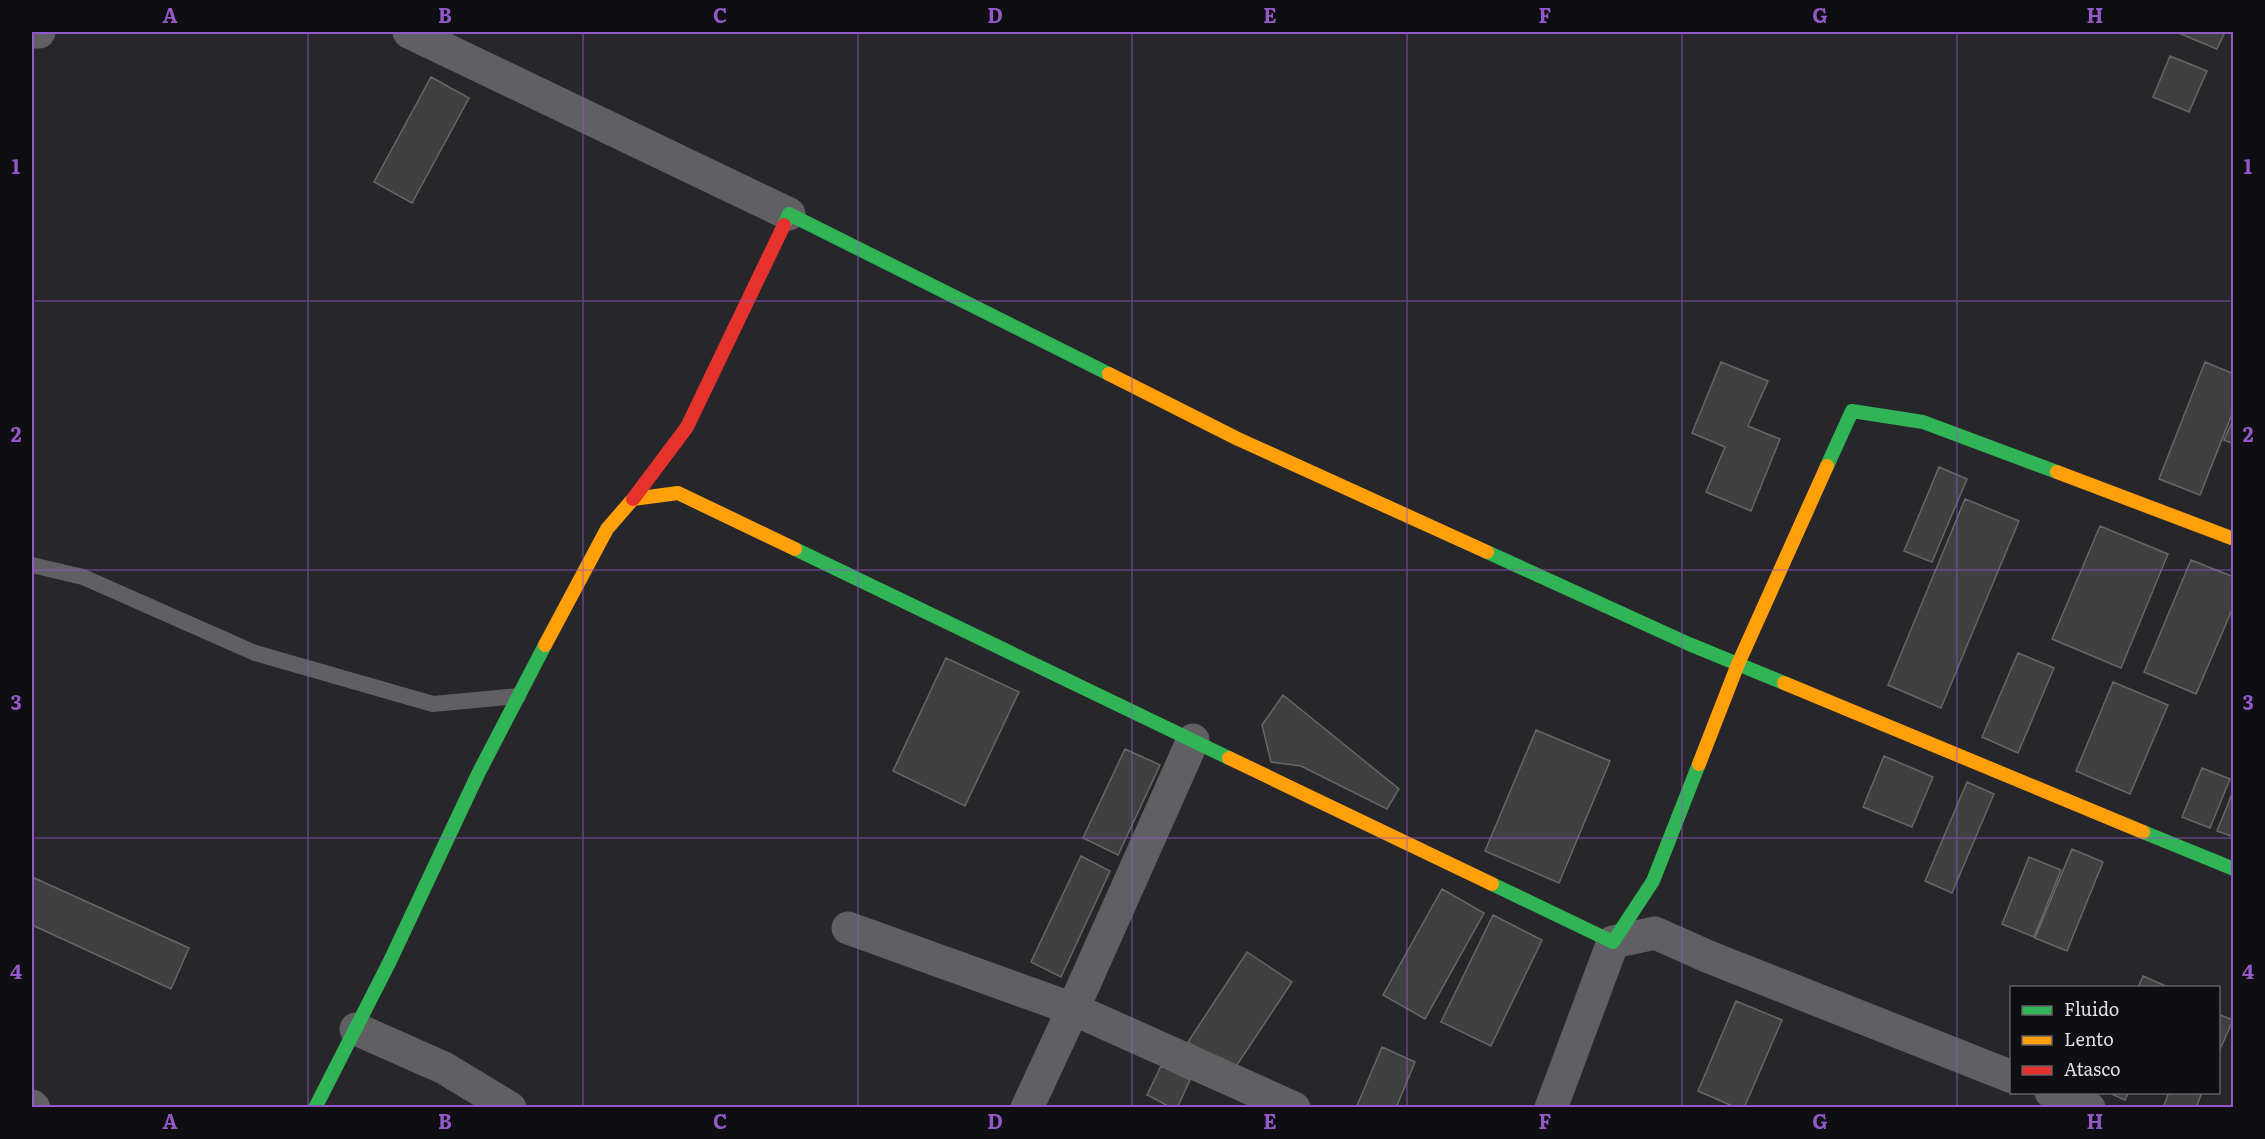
<svg xmlns="http://www.w3.org/2000/svg" width="2265" height="1139" viewBox="0 0 2265 1139" font-family="Literata,serif">
<style>
.building{fill:#414040;stroke:#686666;stroke-width:1.5}
.lines{fill:none;stroke-linecap:round;stroke-linejoin:round}
.lane{stroke:#5f5f64;stroke-width:16}
.street{stroke:#5f5f64;stroke-width:33}
.fast{stroke:#30b455;stroke-width:14}
.slow{stroke:#ff9f0a;stroke-width:14}
.jam{stroke:#e5322d;stroke-width:14}
.grid{fill:none;stroke:#9459c8;stroke-width:1.5;stroke-opacity:0.55}
.neatline{fill:none;stroke:#9459c8;stroke-width:2}
.grid-label{font-size:20px;text-anchor:middle;font-weight:bold;fill:#9459c8}
</style>
<rect width="100%" height="100%" fill="#27272b"/>
<path class="building" d="M2176 32H2225L2217 49Z
M2170 56 2207 71 2189 112 2153 97Z
M431 77 469 98 412 203 374 182Z
M1721 362 1768 381 1748 426 1780 439 1751 511 1706 492 1725 447 1692 433Z
M2205 362 2234 374V409L2200 495 2159 479Z
M2234 417V444L2224 440Z
M1939 467 1967 479 1932 562 1904 551Z
M1965 499 2019 521 1941 708 1888 685Z
M2100 526 2168 554 2121 668 2052 639Z
M2191 560 2234 577V605L2196 694 2144 672Z
M2018 653 2054 668 2018 753 1982 737Z
M946 658 1019 692 965 806 893 771Z
M2113 682 2168 705 2130 794 2076 771Z
M1283 695 1399 789 1387 809 1301 766 1271 762 1262 725Z
M1536 730 1610 761 1559 883 1485 851Z
M1125 749 1160 765 1118 855 1083 838Z
M1884 756 1933 777 1912 827 1863 807Z
M2202 768 2230 779 2210 828 2182 817Z
M1967 782 1994 794 1952 893 1925 881Z
M2234 789V837L2217 831Z
M2072 849 2103 862 2067 951 2035 938Z
M1081 856 1110 871 1061 977 1031 962Z
M2029 857 2061 870 2034 937 2002 924Z
M32 877 189 948 171 989 32 925Z
M1442 889 1484 913 1425 1019 1383 995Z
M1493 915 1542 940 1491 1046 1441 1022Z
M1247 952 1292 982 1233 1071 1188 1042Z
M2143 976 2170 988H2138Z
M1736 1001 1782 1020 1744 1108H1737L1698 1091Z
M2218 1014 2233 1020 2218 1054Z
M1382 1047 1415 1062 1396 1108H1356Z
M1161 1066 1190 1080 1177 1108H1172L1147 1095Z
M2107 1092H2129L2125 1100Z
M2169 1092H2202L2196 1108H2163Z"/>
<g class="lines">
<path class="lane" d="M32 565 83 577 255 653 433 704 518 696"/>
<path class="street" d="M32 32H39
M409 32 789 214
M848 928 1073 1009 1294 1108
M356 1029 444 1068 510 1108
M2051 1092 2089 1108
M32 1106 34 1108
M1027 1108 1073 1009 1193 740
M1551 1108 1613 942 1655 933 1709 957 2012 1077"/>
<path class="fast" d="M784 225 789 214 1109 374
M1827 466 1852 411 1923 422 2057 472
M795 549 1229 758
M1487 552 1689 644 1784 683
M2143 832 2234 869
M1492 884 1613 942 1653 881 1699 764
M315 1108 389 963 478 774 545 645"/>
<path class="slow" d="M1109 374 1238 439 1487 552
M2057 472 2234 539
M545 645 607 529 633 499 678 493 795 549
M1784 683 2143 832
M1229 758 1492 884
M1699 764 1738 664 1827 466"/>
<path class="jam" d="M633 499 687 427 784 225"/>
</g>
<path class="grid" d="M308 32V1108M583 32V1108M858 32V1108M1132 32V1108M1407 32V1108M1682 32V1108M1957 32V1108M32 301H2234M32 570H2234M32 838H2234"/>
<rect width="2265" height="1139" fill="none" stroke="#0f0e12" stroke-width="66"/>
<rect x="2010" y="986" width="210" height="108" fill="#0f0e12" stroke="#626266" stroke-width="1.5"/>
<rect x="2022" y="1006" width="30" height="9" fill="#30b455" stroke="#626266" stroke-width="1.5"/>
<text x="2064" y="1016" font-size="18" fill="#dfdfe5">Fluido</text>
<rect x="2022" y="1036" width="30" height="9" fill="#ff9f0a" stroke="#626266" stroke-width="1.5"/>
<text x="2064" y="1046" font-size="18" fill="#dfdfe5">Lento</text>
<rect x="2022" y="1066" width="30" height="9" fill="#e5322d" stroke="#626266" stroke-width="1.5"/>
<text x="2064" y="1076" font-size="18" fill="#dfdfe5">Atasco</text>
<rect x="33" y="33" width="2199" height="1073" class="neatline"/>
<g class="grid-label">
<text x="170" y="23">A</text>
<text x="445" y="23">B</text>
<text x="720" y="23">C</text>
<text x="995" y="23">D</text>
<text x="1270" y="23">E</text>
<text x="1545" y="23">F</text>
<text x="1820" y="23">G</text>
<text x="2095" y="23">H</text>
<text x="16" y="174">1</text>
<text x="2248" y="174">1</text>
<text x="16" y="442">2</text>
<text x="2248" y="442">2</text>
<text x="16" y="710">3</text>
<text x="2248" y="710">3</text>
<text x="16" y="979">4</text>
<text x="2248" y="979">4</text>
<text x="170" y="1129">A</text>
<text x="445" y="1129">B</text>
<text x="720" y="1129">C</text>
<text x="995" y="1129">D</text>
<text x="1270" y="1129">E</text>
<text x="1545" y="1129">F</text>
<text x="1820" y="1129">G</text>
<text x="2095" y="1129">H</text>
</g>
</svg>
